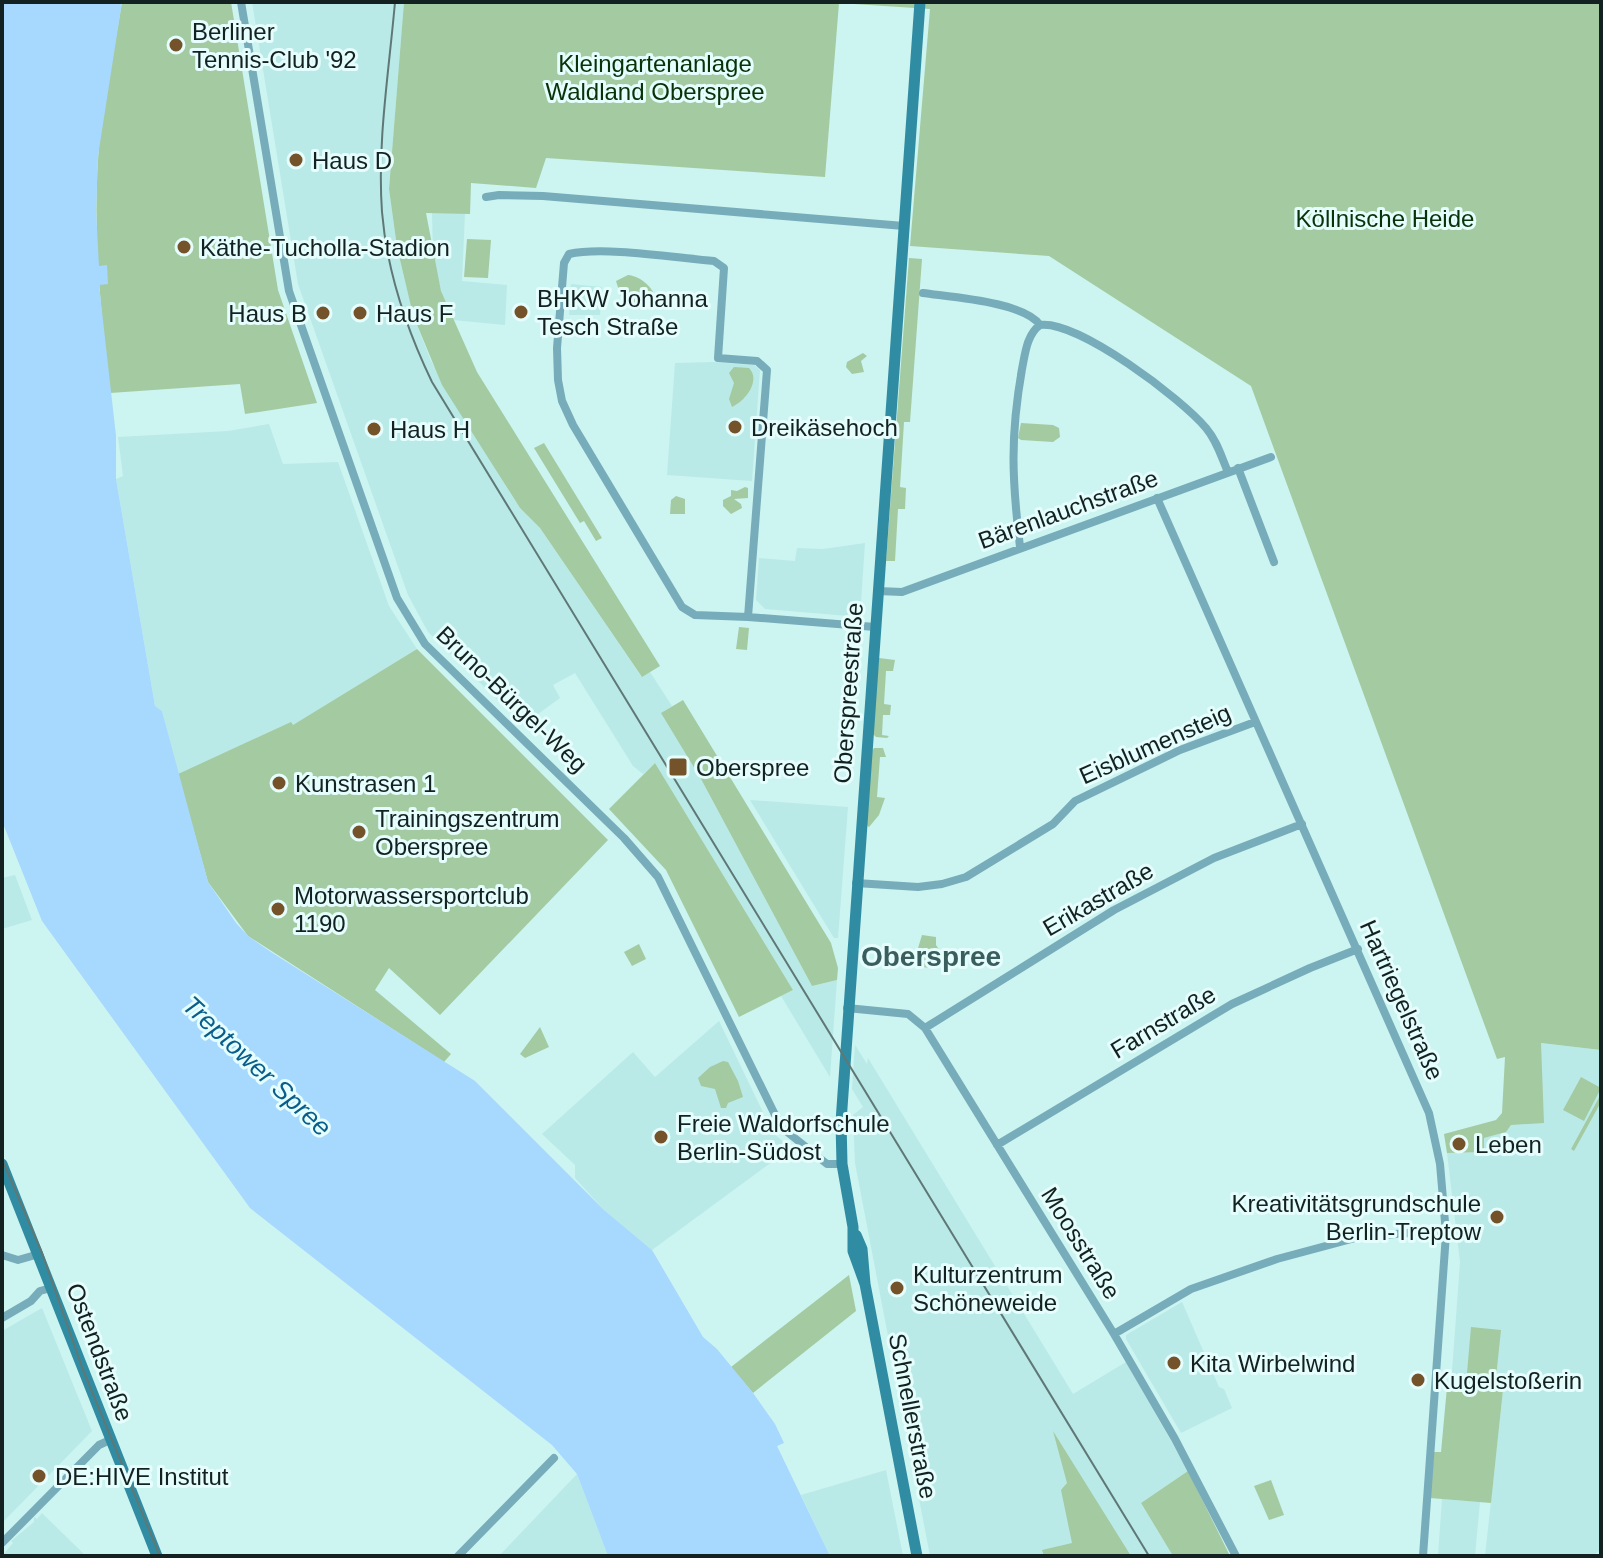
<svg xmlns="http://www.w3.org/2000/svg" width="1603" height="1558" viewBox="0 0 1603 1558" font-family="Helvetica,sans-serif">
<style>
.built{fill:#b9eae7}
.green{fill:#a4caa2}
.water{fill:#a7d8fd}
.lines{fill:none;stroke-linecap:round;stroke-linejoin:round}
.street{stroke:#77acba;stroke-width:8}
.secondary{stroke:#308ca2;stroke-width:11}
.tram{stroke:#5f7876;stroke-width:2}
.poi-dot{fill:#74532a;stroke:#e5fdfc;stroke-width:3}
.labels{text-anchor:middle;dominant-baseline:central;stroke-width:6;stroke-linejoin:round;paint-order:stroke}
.poi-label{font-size:24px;fill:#132221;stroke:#e5fdfc;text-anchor:start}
.park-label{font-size:24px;fill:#083309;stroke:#e5fdfc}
.street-label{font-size:24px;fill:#132221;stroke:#e5fdfc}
.water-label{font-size:26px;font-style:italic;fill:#095d8a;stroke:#e5fdfc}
.quarter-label{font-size:28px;font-weight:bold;fill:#3a5e5d;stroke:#e5fdfc}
</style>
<rect width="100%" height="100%" fill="#ccf4f1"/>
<path class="built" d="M252 2H404L389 189 397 247 413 315 431 361 509 491 520 508 540 528 641 676 650 672 672 706 662 713 701 779 812 986 837 980 830 1077 781 996 793 990 655 763 643 774 633 766 575 673 553 685 560 698 523 725 428 632 408 595 298 284Z
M432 212 465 213 462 281 507 285 505 325 453 320 441 291 433 256Z
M571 284 602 287 600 315H569Z
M712 362 754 365 760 370 752 481 667 475 675 363Z
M269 424 283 464 338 462 389 606 417 649 292 726 290 723 178 774 162 711 155 706 116 479 123 476 118 437 228 431Z
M865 543 860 617 765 609 756 600 759 558 795 561 797 548 823 549Z
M750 800 848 807 838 938H834Z
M15 875 32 920 2 929V878Z
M719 1021 773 1133 791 1148 652 1250 604 1210 575 1178V1165L542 1134 633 1052 655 1077Z
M1540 1043 1601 1050V1549L1593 1556H1485L1503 1391 1451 1385 1460 1262 1447 1153 1484 1152V1138L1506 1132 1511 1125Z
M855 1045 867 1064 868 1058 1073 1394 1126 1362 1188 1471 1141 1503 1173 1556H930L855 1163 853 1115 863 1107 852 1089Z
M1182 1302 1219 1387 1224 1389 1232 1408 1181 1433 1126 1339V1335Z
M42 1308 92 1431 2 1523V1331Z
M886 1470 903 1556H830L801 1495Z
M577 1474 608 1556H499Z
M1442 1499 1480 1502 1475 1556H1438Z
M42 1513 47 1518 86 1556H2L13 1543 11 1541 34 1522V1517L37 1519Z"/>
<path class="green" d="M122 2H231L278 290 317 403 245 414 240 384 110 393C101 315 93 238 98 160 101 107 114 54 122 2Z
M404 2H1601V1050L1541 1043 1544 1123 1511 1125 1506 1132 1484 1138V1152L1447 1153 1444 1134 1496 1120 1502 1113 1505 1057 1497 1059 1251 386 1049 256 910 246 930 9 839 3 825 177 546 158 536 188 471 183 470 214 426 213 441 291 477 372 660 666 642 677 540 528 520 508 442 385 413 315 397 247 389 189Z
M467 239 491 240 488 278 464 277Z
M909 258 922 259 910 422H904L900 487 906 488 905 509H898L895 561H886Z
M628 275C641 276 657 290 656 303L637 309 622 300 616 281Z
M863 353 867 356 861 361 864 372 852 374 846 367 847 362Z
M734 367 749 368C761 380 746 401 732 407L729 399 734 383 729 373Z
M1021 423 1053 425 1059 428 1060 437 1053 442 1021 440 1018 438Z
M544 443 602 538 596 541 584 521 580 523 534 448Z
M745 487 748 488V498L734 499 741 504 742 508 731 514 723 506V500L731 496V490L737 491Z
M676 496 685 499V514H670L671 500Z
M739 627 749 628 747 650 736 649Z
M417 649 608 840 440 1015 389 968 375 990 451 1054 444 1062 248 936 208 882 178 774 291 722 293 725Z
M879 658 895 660 893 671H886L884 704 891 705 890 715H883L882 735 889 736 887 738 876 737 872 733Z
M683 700 831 943 838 968 837 980 812 986 701 779 661 713Z
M874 748H883L886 757H880L877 797 885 798 879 815 869 827 865 824 871 752Z
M655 763 793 990 739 1017 666 870 609 809Z
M922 935 936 937V945L940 951 939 962 931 968 922 967 915 958Z
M639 944 646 959 632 966 624 952Z
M540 1027 549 1047 525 1058 520 1054Z
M723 1061 728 1062 738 1081 743 1097 728 1103 726 1108H721L715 1089 701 1086 698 1078 710 1067Z
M1581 1077 1601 1088 1584 1121 1563 1110Z
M1601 1094V1102L1574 1151 1571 1149Z
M849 1275 856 1311 753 1393 731 1367Z
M1471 1327 1501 1330 1495 1387 1466 1384Z
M1451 1385 1503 1390 1491 1503 1430 1498 1434 1452H1441L1447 1387Z
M1053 1431 1131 1556H1044L1042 1550 1072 1543 1061 1490 1067 1483Z
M1188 1471 1230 1556H1173L1141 1503Z
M1271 1480 1284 1515 1269 1520 1254 1486Z"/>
<path class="water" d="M2 2H122L98 156 96 211 99 266 107 265 108 284 99 285 116 436V479L155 706 162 711 208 882 236 923 248 936 271 952 475 1081 604 1210 652 1250 703 1337 717 1349 753 1393 775 1424 784 1443 777 1446 830 1556H608L577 1474 552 1445 250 1208 42 921 2 821Z"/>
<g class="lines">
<path class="street" d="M241 2 289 291 397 598 425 644 624 838 658 877 781 1127 827 1164H842
M486 197 499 195 543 196 904 226
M923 293C950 297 1025 302 1040 325 1078 320 1182 399 1206 428 1217 441 1221 456 1228 472
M1238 468 1274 562
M1157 498 1429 1113 1440 1164 1446 1234 1423 1556
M1020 547C1012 479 1010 437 1022 369 1025 354 1027 334 1040 325
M878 591 902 592 1271 457
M748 617 695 615 682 607 573 425 562 401 558 380 557 348 564 263 569 254C604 246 676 258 714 261L724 268 718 358 757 361 767 370 748 617 875 627
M856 883 918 887 942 884 966 877 1053 824 1075 801 1180 750 1255 722
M847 1008 908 1014 925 1028 1114 1334 1175 1439 1236 1556
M925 1028 1114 910 1214 858 1302 824
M997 1145 1232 1004 1310 968 1358 949
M2 1255 18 1260 39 1254
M2 1318 31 1301 40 1291 51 1288
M1114 1334 1191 1289 1277 1259 1359 1237 1408 1233 1446 1234
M2 1543 99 1445 110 1440
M458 1556 554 1458"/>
<path class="secondary" d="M2 1164 157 1556
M856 1235 862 1249 865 1284 917 1556
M865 1284 853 1251V1227L842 1164 841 1122 920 2"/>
<path class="tram" d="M395 2C389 71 377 143 382 212 387 272 406 328 432 382L1149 1556
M2 1159 42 1253 83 1370 160 1556"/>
</g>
<g class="poi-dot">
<circle cx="176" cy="45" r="8"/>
<circle cx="296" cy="160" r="8"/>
<circle cx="184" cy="247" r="8"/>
<circle cx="521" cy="312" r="8"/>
<circle cx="323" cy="313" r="8"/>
<circle cx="360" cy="313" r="8"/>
<circle cx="735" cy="427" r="8"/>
<circle cx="374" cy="429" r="8"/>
<rect x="668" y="757" width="20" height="20" rx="4"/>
<circle cx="279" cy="783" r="8"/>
<circle cx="359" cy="832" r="8"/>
<circle cx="278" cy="909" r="8"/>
<circle cx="661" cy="1137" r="8"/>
<circle cx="1459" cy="1144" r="8"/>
<circle cx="1497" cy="1217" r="8"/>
<circle cx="897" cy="1288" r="8"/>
<circle cx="1174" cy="1363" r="8"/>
<circle cx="1418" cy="1380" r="8"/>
<circle cx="39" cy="1476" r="8"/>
</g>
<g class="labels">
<g class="poi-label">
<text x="192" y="31">Berliner<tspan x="192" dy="28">Tennis-Club '92</tspan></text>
<text x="312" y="160">Haus D</text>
<text x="200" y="247">Käthe-Tucholla-Stadion</text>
<text x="537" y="298">BHKW Johanna<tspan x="537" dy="28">Tesch Straße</tspan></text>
<text x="307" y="313" text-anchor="end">Haus B</text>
<text x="376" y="313">Haus F</text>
<text x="751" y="427">Dreikäsehoch</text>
<text x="390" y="429">Haus H</text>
<text x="696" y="767">Oberspree</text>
<text x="295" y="783">Kunstrasen 1</text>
<text x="375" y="818">Trainingszentrum<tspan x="375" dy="28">Oberspree</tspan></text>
<text x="294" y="895">Motorwassersportclub<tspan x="294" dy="28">1190</tspan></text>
<text x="677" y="1123">Freie Waldorfschule<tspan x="677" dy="28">Berlin-Südost</tspan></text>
<text x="1475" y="1144">Leben</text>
<text x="1481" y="1203" text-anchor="end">Kreativitätsgrundschule<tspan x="1481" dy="28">Berlin-Treptow</tspan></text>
<text x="913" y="1274">Kulturzentrum<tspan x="913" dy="28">Schöneweide</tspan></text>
<text x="1190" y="1363">Kita Wirbelwind</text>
<text x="1434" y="1380">Kugelstoßerin</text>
<text x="55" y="1476">DE:HIVE Institut</text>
</g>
<g class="park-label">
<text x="655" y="63">Kleingartenanlage<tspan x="655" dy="28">Waldland Oberspree</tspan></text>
<text x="1385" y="218">Köllnische Heide</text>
</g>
<g class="street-label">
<text transform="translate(1068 509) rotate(-20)">Bärenlauchstraße</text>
<text transform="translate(848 693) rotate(-86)">Oberspreestraße</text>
<text transform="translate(512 699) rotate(44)">Bruno-Bürgel-Weg</text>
<text transform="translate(1155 744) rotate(-24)">Eisblumensteig</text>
<text transform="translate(1098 899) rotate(-30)">Erikastraße</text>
<text transform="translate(1402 1000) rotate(66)">Hartriegelstraße</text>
<text transform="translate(1163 1022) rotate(-31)">Farnstraße</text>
<text transform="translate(1081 1243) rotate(58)">Moosstraße</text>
<text transform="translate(100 1352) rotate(69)">Ostendstraße</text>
<text transform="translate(913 1416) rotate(79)">Schnellerstraße</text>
</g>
<g class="water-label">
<text transform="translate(257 1066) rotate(43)">Treptower Spree</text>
</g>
<g class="quarter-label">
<text x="931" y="956">Oberspree</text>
</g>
</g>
<rect width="1603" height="1558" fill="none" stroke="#132221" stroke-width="8"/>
</svg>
